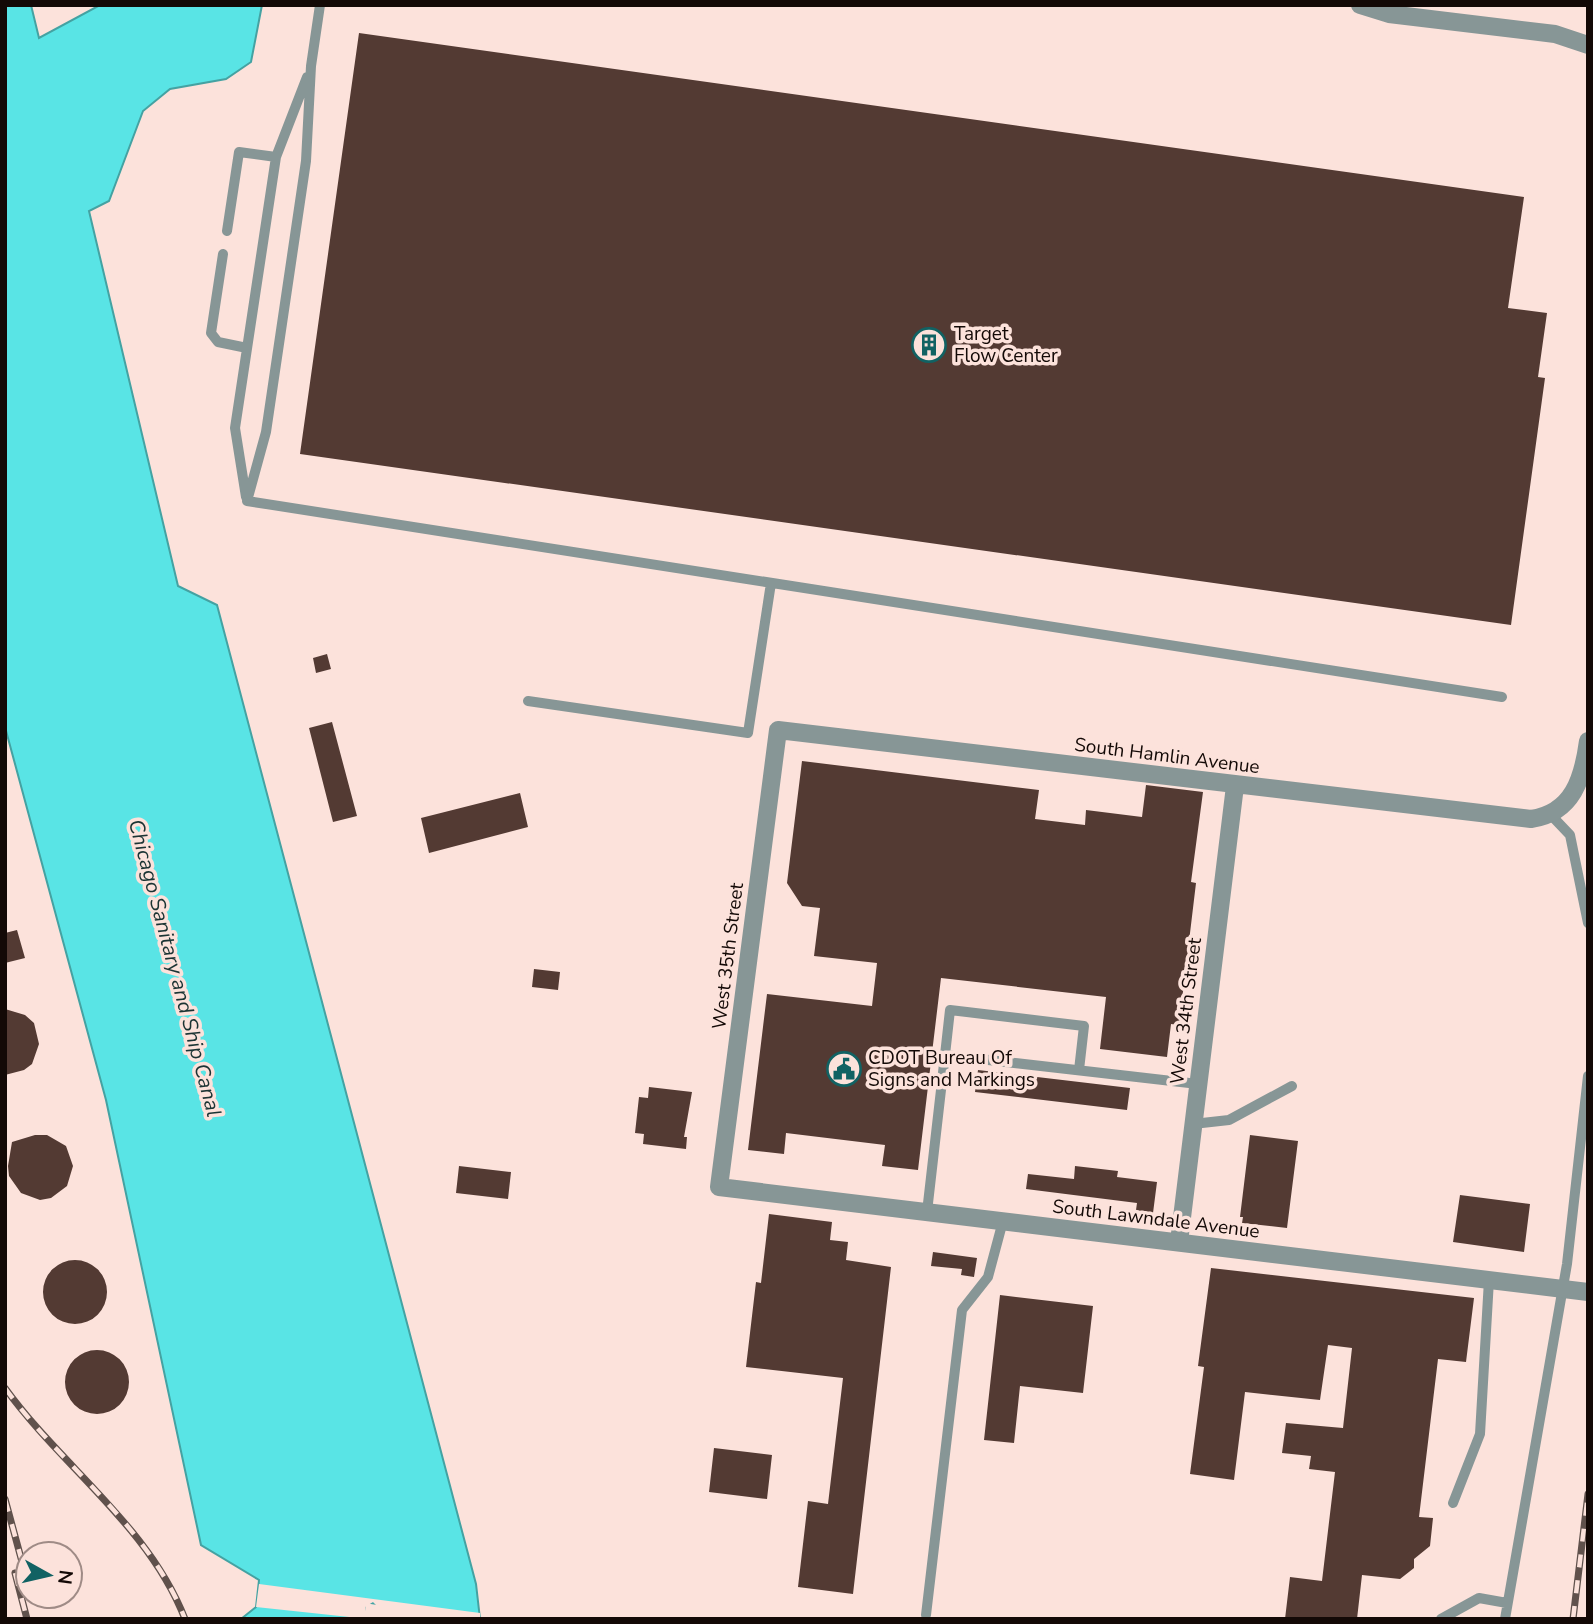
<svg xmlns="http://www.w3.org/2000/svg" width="1593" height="1624" viewBox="0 0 1593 1624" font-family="'Nunito Sans',sans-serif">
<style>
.water{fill:#59e4e5;stroke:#44a2a2;stroke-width:2}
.pier{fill:#fce2db}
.building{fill:#533a33}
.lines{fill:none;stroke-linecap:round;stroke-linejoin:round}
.lane{stroke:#879696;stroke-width:10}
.street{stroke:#879696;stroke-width:18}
.rail-casing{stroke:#60514c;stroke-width:7}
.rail{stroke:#fce2db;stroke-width:4.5;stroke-dasharray:13;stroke-linecap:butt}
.labels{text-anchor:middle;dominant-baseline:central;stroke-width:7;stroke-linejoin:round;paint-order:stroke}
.poi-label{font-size:19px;fill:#130906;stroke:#fce2db;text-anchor:start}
.street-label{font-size:19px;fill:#130906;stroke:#fce2db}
.water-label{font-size:21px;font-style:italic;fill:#1b3333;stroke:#fce2db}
</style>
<rect width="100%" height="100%" fill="#fce2db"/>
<path class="water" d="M5 5H31L39 38 100 5H262L251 62 226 79 170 89 143 111 109 201 89 211 178 586 217 605 476 1584 480 1619 364 1602 365 1619H241L256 1607 259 1580 201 1545 106 1100 5 727Z"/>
<path class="pier" d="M259 1584 480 1613V1619H376L380 1609 373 1602 365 1607 368 1619 256 1607Z"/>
<path class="building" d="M359 33 1524 197 1508 308 1547 313 1538 377 1545 378 1511 625 300 454Z
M327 654 331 669 316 673 313 658Z
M332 722 357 816 333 822 309 728Z
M802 761 1039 790 1035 819 1085 825 1086 810 1142 817 1146 785 1203 792 1191 882 1196 883 1179 1025 1171 1024 1167 1057 1100 1049 1106 997 941 978 918 1170 882 1166 885 1145 786 1133 784 1154 748 1150 767 994 872 1006 877 963 814 956 820 908 802 906 787 883Z
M520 793 528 827 429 853 421 818Z
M17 930 25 958 5 963V933Z
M534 969 560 972 558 990 532 987Z
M5 1009 25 1015 34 1023 39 1044 32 1064 24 1070 5 1075Z
M978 1070 1130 1088 1127 1110 975 1092Z
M649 1087 692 1092 684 1137H687L686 1149 643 1144 644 1134 635 1133 639 1097 648 1098Z
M35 1135H47L66 1146 73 1166 67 1186 51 1198 40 1200 21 1193 9 1176 8 1166 12 1142Z
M1250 1135 1298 1141 1287 1228 1242 1223 1243 1217H1240Z
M459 1166 511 1172 508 1199 456 1193Z
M1075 1166 1118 1171 1117 1177 1157 1182 1153 1213 1136 1210 1137 1203 1026 1189 1028 1174 1074 1179Z
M1460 1195 1530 1204 1524 1252 1453 1242Z
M769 1214 832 1222 830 1240 848 1242 846 1260 891 1267 853 1594 798 1587 808 1501 828 1504 843 1378 746 1367 756 1282 761 1283Z
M933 1252 977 1258 974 1277 961 1275 962 1269 931 1266Z
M43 1292a32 32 0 1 1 64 0a32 32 0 1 1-64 0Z
M1211 1268 1474 1298 1466 1362 1438 1359 1419 1517 1433 1518 1430 1546 1414 1559V1568L1400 1579 1362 1575 1357 1619H1285L1290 1577 1322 1581 1335 1472 1309 1469 1311 1456 1282 1453 1286 1423 1343 1428 1352 1348 1328 1345 1320 1400 1245 1392 1234 1480 1190 1474 1204 1367 1198 1366Z
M1000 1295 1093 1306 1083 1393 1020 1386 1014 1443 984 1440Z
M65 1382a32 32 0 1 1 64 0a32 32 0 1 1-64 0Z
M714 1448 772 1455 767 1499 709 1492Z"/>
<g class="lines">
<path class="lane" d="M227 231 239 152 276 157
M223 254 211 333 218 342 247 348
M246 497 235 428 276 157 307 77
M247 501 1502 697
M247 501 266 432 306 161 311 66 320 5
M528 701 748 733 771 583
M1550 814 1570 835 1588 923
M945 1055 950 1010 1084 1026 1079 1070
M1193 1124 1229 1120 1292 1086
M927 1212 945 1055 1198 1084
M1453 1503 1480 1434 1489 1280
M926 1615 962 1310 988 1277 1003 1221
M1441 1619 1479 1598 1507 1603
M1505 1619 1567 1264 1588 1076"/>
<path class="street" d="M1360 5 1389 14 1555 34 1588 45
M1588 741C1583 778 1573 813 1531 819L778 730 719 1187 1588 1292
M1179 1242 1235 786"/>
<g class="rail-casing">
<path id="rail" d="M5 1388C62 1467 149 1526 185 1619
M5 1499 28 1584
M15 1573 27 1619
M1573 1619 1588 1494"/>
</g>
<use href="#rail" class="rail"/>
</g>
<defs>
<g id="building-ring" transform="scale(1.75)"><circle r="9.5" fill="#fce2db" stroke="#116263" stroke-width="1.5"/><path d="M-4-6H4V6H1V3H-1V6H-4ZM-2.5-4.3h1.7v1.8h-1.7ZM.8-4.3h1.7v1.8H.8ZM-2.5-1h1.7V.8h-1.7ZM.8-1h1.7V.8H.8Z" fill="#116263"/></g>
<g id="civic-ring" transform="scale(1.75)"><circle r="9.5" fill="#fce2db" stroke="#116263" stroke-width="1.5"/><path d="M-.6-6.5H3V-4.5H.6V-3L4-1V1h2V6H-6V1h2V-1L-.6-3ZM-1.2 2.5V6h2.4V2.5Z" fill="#116263"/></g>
</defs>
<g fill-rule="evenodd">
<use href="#building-ring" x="929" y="345"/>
<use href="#civic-ring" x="844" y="1069"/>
</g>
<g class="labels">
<g class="poi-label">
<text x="954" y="334">Target<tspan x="954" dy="22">Flow Center</tspan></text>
<text x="868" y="1058">CDOT Bureau Of<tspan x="868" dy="22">Signs and Markings</tspan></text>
</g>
<g class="street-label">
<text transform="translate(1167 756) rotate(7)">South Hamlin Avenue</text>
<text transform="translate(728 956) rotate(-83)">West 35th Street</text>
<text transform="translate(1186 1011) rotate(-83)">West 34th Street</text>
<text transform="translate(1156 1219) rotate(7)">South Lawndale Avenue</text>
</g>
<g class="water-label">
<text transform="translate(175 968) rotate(75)">Chicago Sanitary and Ship Canal</text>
</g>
</g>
<rect width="1593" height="1624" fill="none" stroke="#130906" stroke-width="14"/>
<g transform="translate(49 1575) rotate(98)"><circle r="33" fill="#fce2db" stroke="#9f8b86" stroke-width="2"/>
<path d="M0-5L12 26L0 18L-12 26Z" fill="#116263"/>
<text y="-10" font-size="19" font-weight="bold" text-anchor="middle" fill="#130906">N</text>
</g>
</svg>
